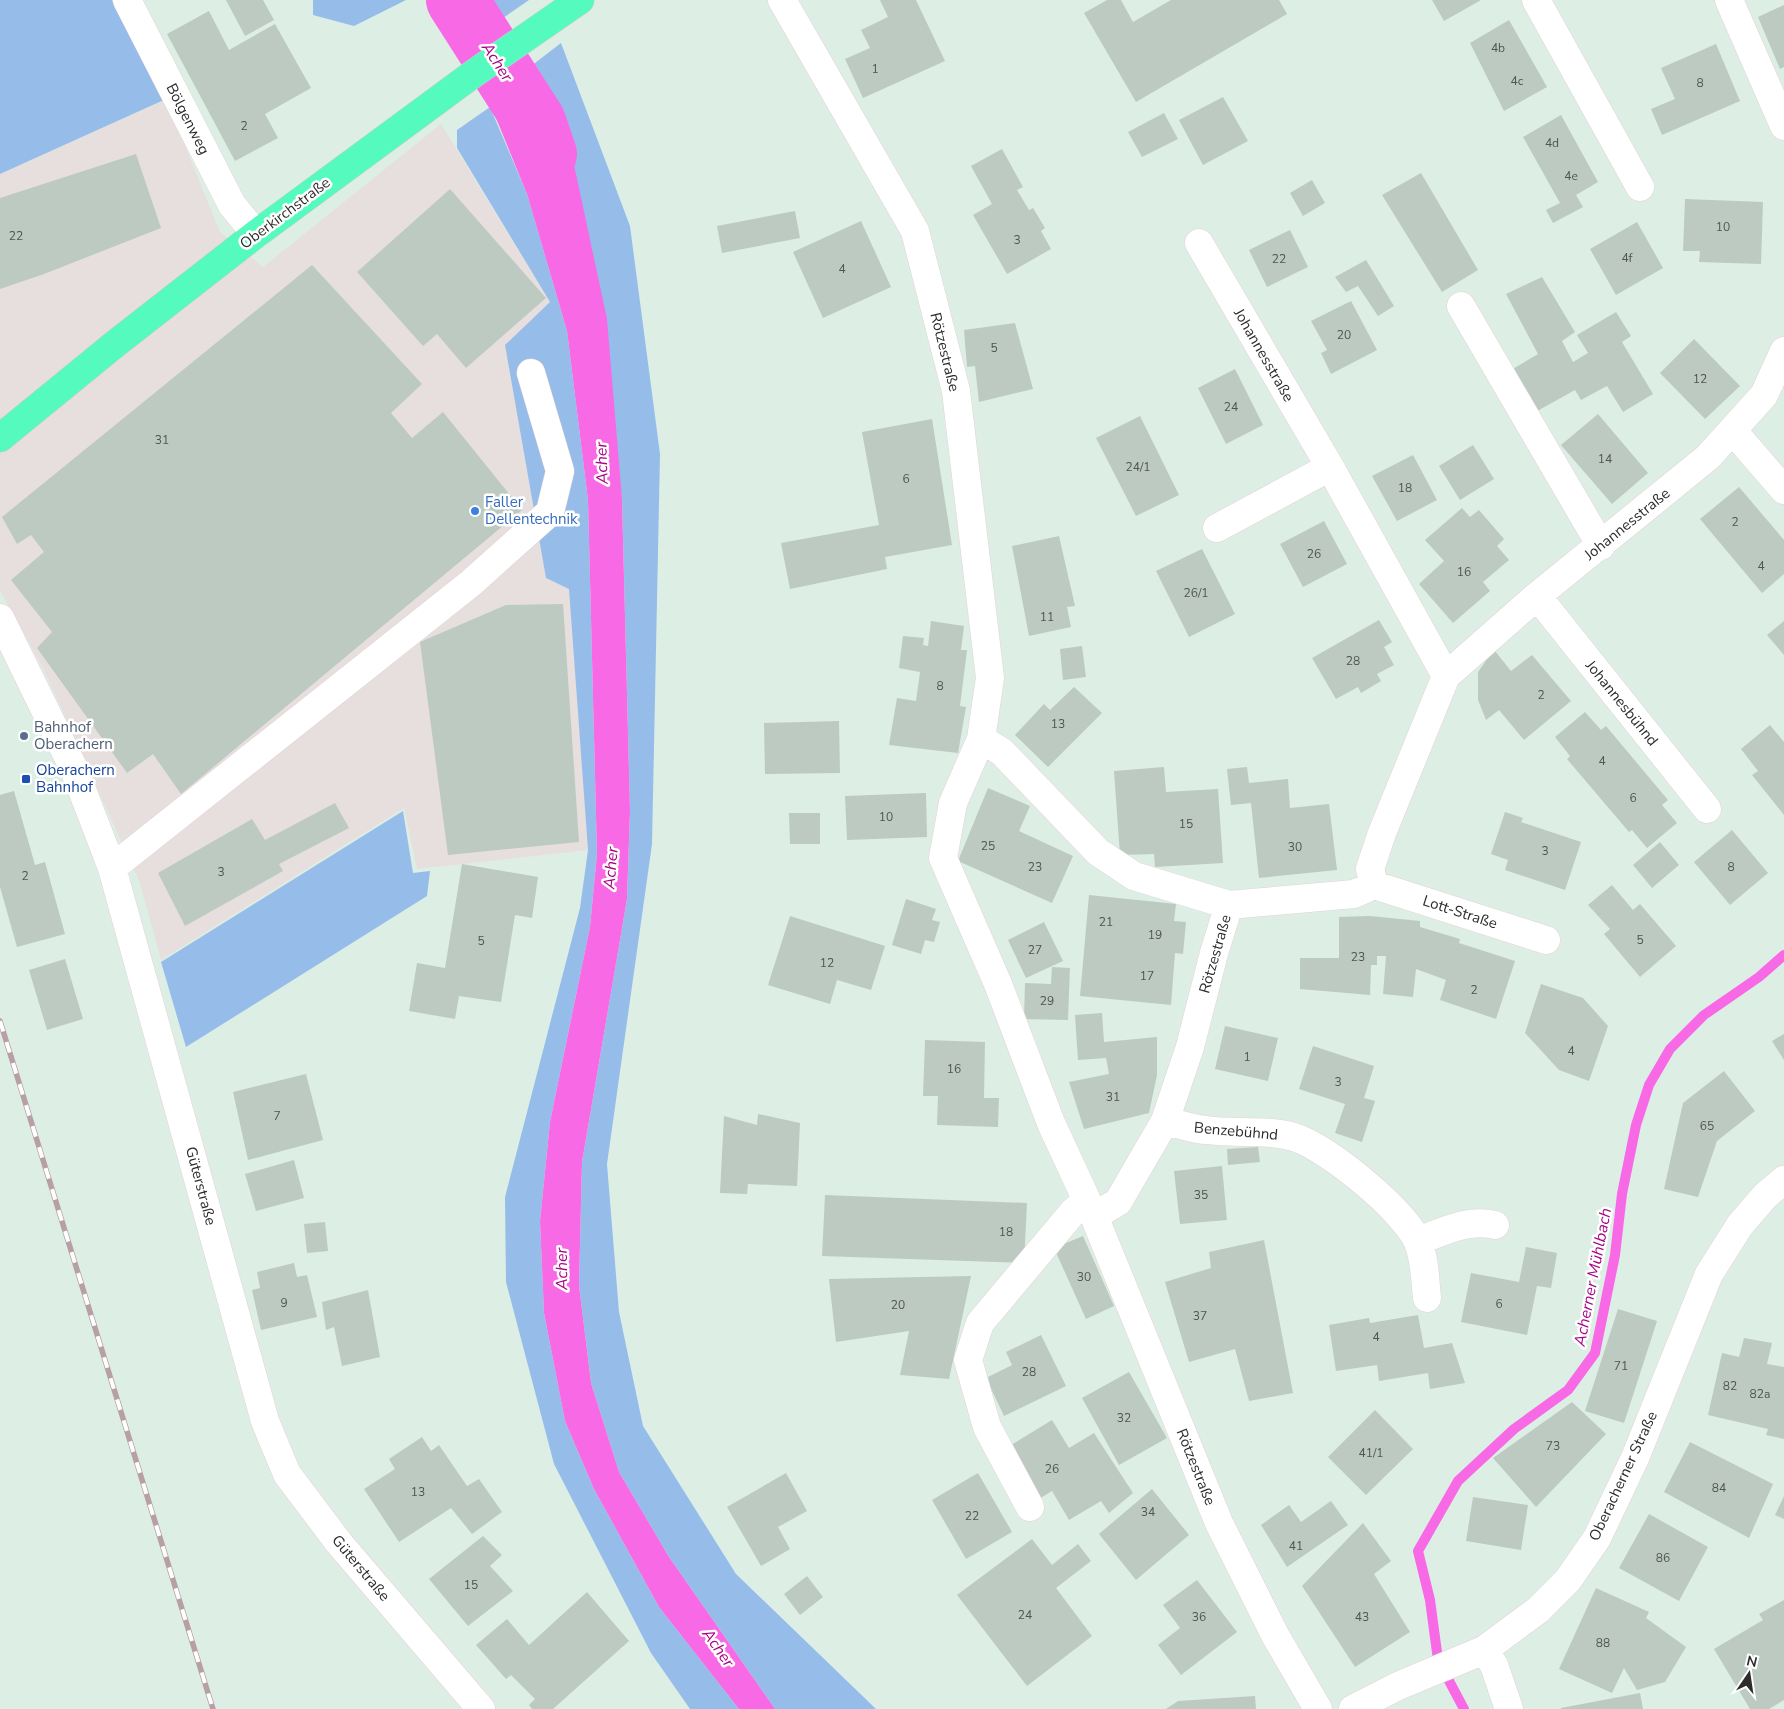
<svg xmlns="http://www.w3.org/2000/svg" width="1784" height="1709" viewBox="0 0 1784 1709" font-family="'Nunito Sans',sans-serif">
<style>
.industrial{fill:#e6dfde}
.green{fill:#96bde9}
.water{fill:#f869e5}
.lines{fill:none;stroke-linecap:round;stroke-linejoin:round}
.stream{stroke:#f869e5;stroke-width:10}
.river{stroke:#f869e5;stroke-width:62}
.building{fill:#bccac2}
.minor-casing{stroke:#e5d2d8;stroke-width:29}
.major-casing{stroke:#ccc;stroke-width:29}
.minor{stroke:#fff;stroke-width:28}
.major{stroke:#55fbbe;stroke-width:28}
.rail-casing{stroke:#b79fa6;stroke-width:5.5}
.rail{stroke:#fff;stroke-width:4;stroke-dasharray:11;stroke-linecap:butt}
.shop-dot{fill:#3f7fe0;stroke:#fff;stroke-width:2}
.service-dot{fill:#5c6f8a;stroke:#fff;stroke-width:2}
.transit-dot{fill:#1a4fb4;stroke:#fff;stroke-width:2}
.labels{text-anchor:middle;dominant-baseline:central;stroke-width:5;stroke-linejoin:round;paint-order:stroke}
.number-label{font-size:12px;fill:#505452}
.street-label{font-size:15px;fill:#2c2c2c;stroke:#fff}
.shop-label{font-size:15px;fill:#366cbe;stroke:#fff;text-anchor:start}
.service-label{font-size:15px;fill:#4e5e75;stroke:#fff;text-anchor:start}
.transit-label{font-size:15px;fill:#164399;stroke:#fff;text-anchor:start}
.water-label{font-size:16px;font-style:italic;fill:#a80386;stroke:#fff}
</style>
<rect width="100%" height="100%" fill="#ddeee5"/>
<path class="industrial" d="M166 99 220 232 263 267 441 124 550 302 588 850 417 869 404 808 161 960 140 883 44 670 0 590V174Z"/>
<path class="green" d="M0 0H112L166 99 0 174Z
M313 0H406L354 26 313 15Z
M492 0H529L503 18Z
M561 43 630 226 660 454 652 844 607 1164 619 1312 643 1426 736 1574 876 1709H775L669 1557 619 1472 591 1383 579 1285 582 1162 627 899 630 811 622 499 573 160 535 63Z
M490 107 527 194 567 331 588 500 597 854 590 927 550 1122 540 1221 544 1313 565 1421 594 1489 659 1607 739 1709H690L651 1653 554 1464 506 1282 505 1197 580 908 588 850 569 589 546 578 505 345 550 302 457 148V130Z
M403 811 413 873 430 871 427 896 186 1047 161 962Z"/>
<path class="water" d="M441 0H492L503 18 467 44Z
M535 63 573 160 607 319 622 499 630 811 627 899 582 1162 579 1285 591 1383 619 1472 669 1557 775 1709H739L659 1607 594 1489 565 1421 544 1313 540 1221 550 1122 590 927 597 854 588 500 567 331 527 194 485 91Z"/>
<g class="lines">
<path class="stream" d="M1464 1709 1438 1660 1430 1600 1418 1551 1458 1481 1514 1429 1568 1390 1595 1353 1615 1255 1622 1194 1636 1125 1649 1085 1670 1049 1704 1015 1759 977 1784 955"/>
<path class="river" d="M457 0 535 122 546 154"/>
</g>
<path class="building" d="M226 0H263L274 20 245 36Z
M880 0H916L945 61 863 98 845 59 870 48 861 30 888 17Z
M1107 0H1121L1133 22 1171 0H1279L1287 14 1136 102 1084 13Z
M1432 0H1481L1444 21Z
M1784 5V67L1780 69 1758 17Z
M209 11 229 50 275 24 311 88 265 114 278 138 235 161 167 34Z
M1509 20 1547 87 1504 111 1470 43Z
M1716 44 1740 101 1662 135 1651 109 1675 99 1661 68Z
M1223 97 1248 141 1203 165 1179 120Z
M1164 113 1178 139 1142 157 1128 132Z
M1561 115 1598 182 1576 195 1583 207 1553 223 1546 210 1560 203 1523 137Z
M1002 149 1023 187 1017 190 1029 210 1033 208 1045 228 1041 231 1051 249 1007 274 973 215 992 204 971 166Z
M136 154 161 228 44 274 0 289V198Z
M1421 173 1478 270 1442 292 1382 195Z
M1312 180 1325 203 1303 216 1290 193Z
M450 189 546 298 466 368 437 334 423 346 357 272Z
M1685 199 1763 202 1761 264 1699 262 1700 251H1683Z
M795 211 800 238 722 253 717 226Z
M861 221 891 287 823 318 793 252Z
M1637 222 1663 268 1616 295 1590 249Z
M1290 230 1308 267 1267 287 1249 250Z
M1366 260 1394 306 1378 316 1358 286 1346 292 1335 277Z
M312 265 422 384 391 413 412 438 443 412 522 510 181 794 153 754 127 773 37 648 52 632 11 580 44 552 31 535 17 544 2 517Z
M1542 277 1575 332 1562 341 1573 362 1588 353 1577 335 1616 312 1631 336 1622 342 1653 394 1623 412 1607 386 1581 400 1575 390 1530 415 1506 373 1538 354 1506 294Z
M1351 301 1377 350 1331 374 1321 353 1327 350 1311 321Z
M1015 323 1033 389 979 402 975 366 967 367 964 330Z
M1694 339 1740 386 1705 419 1660 373Z
M1235 369 1263 425 1226 444 1198 388Z
M1598 414 1648 473 1612 504 1561 445Z
M1140 416 1179 495 1136 516 1096 438Z
M932 419 952 545 885 557 887 569 790 589 781 543 879 525 862 432Z
M1473 445 1494 479 1460 500 1439 466Z
M1413 455 1437 500 1397 521 1372 476Z
M1739 487 1784 540V574L1762 593 1700 519Z
M1462 508 1470 517 1479 510 1504 539 1497 546 1509 560 1483 582 1490 591 1453 623 1419 584 1444 561 1425 540Z
M1324 521 1347 564 1303 587 1280 544Z
M1059 536 1075 606 1067 607 1071 627 1029 636 1012 546Z
M1202 549 1235 614 1189 637 1156 571Z
M563 604 579 842 448 855 420 642 506 605Z
M1379 620 1392 642 1384 647 1394 665 1377 674 1381 681 1361 693 1358 687 1336 699 1312 658Z
M931 621 964 626 961 650H967L960 706 966 707 958 753 889 745 897 698 916 701 920 672 899 668 903 636 924 638 923 645 928 646Z
M1784 621V655L1767 635Z
M1082 646 1086 677 1063 680 1060 649Z
M1495 651 1511 671 1532 655 1571 701 1524 740 1499 710 1486 720 1478 700V672L1490 655Z
M1074 687 1102 713 1048 767 1015 735 1044 704 1050 710Z
M1585 712 1601 730 1606 726 1668 800 1662 805 1677 823 1647 848 1632 830 1629 832 1567 759 1570 756 1555 737Z
M839 721 840 773 765 774 764 723Z
M1770 725 1784 742V815L1752 775 1758 771 1741 749Z
M1164 767 1166 792 1218 789 1223 863 1155 867 1154 854 1120 855 1114 771Z
M1247 767 1249 783 1288 779 1290 808 1329 804 1337 870 1259 878 1251 803 1231 805 1227 769Z
M988 788 1030 806 1019 831 1073 856 1052 903 958 861Z
M14 791 35 865 45 862 65 934 17 947 0 887V795Z
M926 793 927 837 847 840 845 796Z
M335 803 349 828 279 864 283 871 185 926 158 873 252 819 265 840Z
M1505 812 1523 818 1521 822 1581 842 1565 890 1505 870 1508 860 1491 854Z
M789 813H820V844H790Z
M1732 830 1768 873 1730 905 1694 862Z
M1660 842 1679 865 1652 888 1633 865Z
M462 864 538 877 532 918 515 915 501 1002 459 996 455 1019 409 1011 417 963 445 968Z
M1612 885 1633 910 1640 904 1676 946 1640 977 1604 934 1610 929 1588 905Z
M1089 895 1176 904 1174 921 1186 922 1183 954 1175 953 1171 1005 1080 996Z
M906 899 936 909 932 920 940 922 934 942 925 940 921 954 892 945Z
M790 916 885 946 871 990 837 980 830 1004 768 985Z
M1370 916 1420 921V927L1460 939 1459 943 1515 961 1496 1019 1440 1000 1446 980 1416 969 1413 997 1383 994 1386 956H1377V965H1371L1370 995 1300 989V958H1339V917Z
M1044 922 1063 961 1026 978 1008 940Z
M65 959 83 1019 47 1030 29 970Z
M1052 967 1070 968 1068 1020 1024 1019 1025 983 1051 984Z
M1541 984 1583 998 1608 1026 1589 1081 1559 1070 1525 1033Z
M1102 1013 1104 1042 1157 1037V1075L1149 1113 1084 1129 1069 1082 1109 1074 1106 1058 1078 1060 1075 1015Z
M1225 1026 1278 1038 1268 1081 1215 1069Z
M1784 1034V1060L1772 1041Z
M925 1040 985 1042 984 1098H999L998 1127 937 1125 938 1096H923Z
M1313 1046 1374 1066 1364 1098 1375 1101 1362 1142 1335 1133 1345 1104 1299 1089Z
M1724 1071 1755 1111 1717 1141 1698 1197 1664 1189 1683 1103Z
M306 1074 323 1140 248 1160 233 1092Z
M758 1114 800 1123 797 1186 748 1184 747 1194 720 1193 724 1116 757 1125Z
M1258 1147 1260 1162 1228 1165 1227 1149Z
M294 1160 304 1198 256 1211 245 1174Z
M1222 1166 1227 1220 1180 1224 1174 1171Z
M825 1195 1027 1203 1024 1263 822 1256Z
M325 1222 328 1251 307 1253 304 1224Z
M1083 1236 1114 1306 1086 1319 1054 1248Z
M1264 1240 1293 1393 1249 1401 1235 1349 1189 1362 1165 1282 1211 1268 1209 1252Z
M1526 1247 1557 1253 1551 1288 1537 1286 1527 1335 1461 1322 1471 1273 1519 1282Z
M294 1263 297 1277 307 1275 317 1317 261 1330 252 1290 260 1288 257 1272Z
M971 1276 949 1379 900 1375 909 1331 836 1342 829 1279Z
M368 1290 380 1357 342 1366 334 1327 326 1330 322 1302Z
M1618 1309 1657 1321 1624 1423 1585 1411Z
M1418 1315 1424 1348 1452 1343 1465 1383 1430 1389 1428 1373 1379 1381 1377 1365 1336 1371 1329 1325 1369 1318 1370 1323Z
M1041 1335 1066 1386 1004 1416 986 1378 1012 1365 1006 1352Z
M1744 1338 1772 1343 1767 1364 1784 1367V1439L1766 1435 1768 1429 1708 1415 1722 1353 1739 1357Z
M1129 1372 1167 1438 1119 1465 1082 1398Z
M1572 1402 1606 1434 1536 1507 1493 1458Z
M1375 1410 1413 1449 1366 1495 1328 1457Z
M1052 1420 1069 1448 1094 1433 1133 1493 1109 1513 1101 1501 1069 1520 1052 1491 1039 1499 1008 1447Z
M422 1437 431 1451 439 1445 467 1486 479 1479 502 1512 472 1534 451 1508 399 1542 364 1489 395 1469 389 1459Z
M1690 1442 1773 1484 1749 1538 1664 1492Z
M786 1473 807 1511 778 1527 790 1549 761 1566 727 1507Z
M978 1473 1012 1532 966 1559 932 1500Z
M1152 1489 1189 1535 1136 1580 1099 1534Z
M1784 1496V1519L1775 1515Z
M1473 1497 1528 1505 1521 1550 1466 1541Z
M1331 1501 1348 1525 1287 1567 1261 1525 1289 1505 1301 1522Z
M1649 1514 1708 1547 1679 1601 1619 1568Z
M1363 1523 1391 1561 1374 1574 1410 1632 1355 1667 1302 1586Z
M483 1536 502 1555 490 1566 513 1591 468 1626 429 1579Z
M1032 1539 1052 1565 1078 1544 1091 1561 1056 1588 1092 1636 1027 1686 957 1595Z
M807 1576 823 1597 800 1615 784 1594Z
M1197 1580 1237 1632 1181 1675 1158 1645 1180 1628 1163 1605Z
M1596 1588 1649 1612 1646 1618 1686 1647 1665 1682 1637 1690 1624 1668 1612 1693 1559 1669Z
M587 1592 629 1641 553 1709H532L529 1705 535 1699 511 1675 506 1679 476 1645 507 1619 529 1645Z
M1784 1600V1700L1769 1709H1750L1714 1649 1763 1620 1759 1614Z
M1640 1693 1643 1709H1561V1708Z
M1255 1696 1256 1709H1166L1178 1701Z"/>
<g class="lines">
<g class="minor-casing">
<path id="minor" d="M127 0 232 205 256 234
M782 0 915 231 956 391 990 678 981 739 953 803 943 858 998 984 1051 1123 1094 1216 1219 1523 1275 1635 1318 1709
M1536 0 1640 187
M1729 0 1784 126
M1199 243 1330 467 1446 676
M1461 306 1601 546
M1733 431 1784 490
M1217 528 1330 467
M1537 596 1707 809
M0 618 74 769 112 868 265 1421 287 1474 339 1543 481 1709
M981 739 1002 752 1098 852 1134 876 1229 905 1354 894 1374 885 1370 869 1382 833 1446 676 1537 596 1708 457 1764 395 1784 351
M112 868 471 583 550 512 560 471 531 373
M1374 885 1546 940
M1165 1121C1179 1124 1193 1129 1206 1130 1235 1134 1266 1129 1294 1137 1327 1147 1405 1211 1418 1242 1425 1259 1425 1280 1427 1298
M1094 1216 1118 1202 1165 1121 1190 1047 1214 953 1229 905
M1418 1241C1443 1232 1468 1218 1495 1225
M1030 1507 987 1427 968 1360 980 1323 1073 1212 1086 1201
M1484 1650 1494 1665 1509 1709
M1353 1709 1398 1686 1484 1650 1538 1610 1568 1580 1597 1538 1635 1458 1709 1274 1740 1225 1765 1196 1784 1180"/>
</g>
<g class="major-casing">
<path id="major" d="M0 438 115 344 256 234 473 74 580 0"/>
</g>
<use href="#minor" class="minor"/>
<use href="#major" class="major"/>
<g class="rail-casing">
<path id="rail" d="M0 1021 213 1709"/>
</g>
<use href="#rail" class="rail"/>
</g>
<circle class="shop-dot" cx="475" cy="511" r="5"/>
<circle class="service-dot" cx="24" cy="736" r="5"/>
<rect class="transit-dot" x="21" y="774" width="10" height="10" rx="2.5"/>
<g class="labels">
<g class="number-label">
<text x="1498" y="48">4b</text>
<text x="875" y="69">1</text>
<text x="1517" y="81">4c</text>
<text x="1700" y="83">8</text>
<text x="244" y="126">2</text>
<text x="1552" y="143">4d</text>
<text x="1571" y="176">4e</text>
<text x="1723" y="227">10</text>
<text x="16" y="236">22</text>
<text x="1017" y="240">3</text>
<text x="1627" y="258">4f</text>
<text x="1279" y="259">22</text>
<text x="842" y="269">4</text>
<text x="1344" y="335">20</text>
<text x="994" y="348">5</text>
<text x="1700" y="379">12</text>
<text x="1231" y="407">24</text>
<text x="162" y="440">31</text>
<text x="1605" y="459">14</text>
<text x="1138" y="467">24/1</text>
<text x="906" y="479">6</text>
<text x="1405" y="488">18</text>
<text x="1735" y="522">2</text>
<text x="1314" y="554">26</text>
<text x="1761" y="566">4</text>
<text x="1464" y="572">16</text>
<text x="1196" y="593">26/1</text>
<text x="1047" y="617">11</text>
<text x="1353" y="661">28</text>
<text x="940" y="686">8</text>
<text x="1541" y="695">2</text>
<text x="1058" y="724">13</text>
<text x="1602" y="761">4</text>
<text x="1633" y="798">6</text>
<text x="886" y="817">10</text>
<text x="1186" y="824">15</text>
<text x="988" y="846">25</text>
<text x="1295" y="847">30</text>
<text x="1545" y="851">3</text>
<text x="1035" y="867">23</text>
<text x="1731" y="867">8</text>
<text x="221" y="872">3</text>
<text x="25" y="876">2</text>
<text x="1106" y="922">21</text>
<text x="1155" y="935">19</text>
<text x="1640" y="940">5</text>
<text x="481" y="941">5</text>
<text x="1035" y="950">27</text>
<text x="1358" y="957">23</text>
<text x="827" y="963">12</text>
<text x="1147" y="976">17</text>
<text x="1474" y="990">2</text>
<text x="1047" y="1001">29</text>
<text x="1571" y="1051">4</text>
<text x="1247" y="1057">1</text>
<text x="954" y="1069">16</text>
<text x="1338" y="1082">3</text>
<text x="1113" y="1097">31</text>
<text x="277" y="1116">7</text>
<text x="1707" y="1126">65</text>
<text x="1201" y="1195">35</text>
<text x="1006" y="1232">18</text>
<text x="1084" y="1277">30</text>
<text x="284" y="1303">9</text>
<text x="1499" y="1304">6</text>
<text x="898" y="1305">20</text>
<text x="1200" y="1316">37</text>
<text x="1376" y="1337">4</text>
<text x="1621" y="1366">71</text>
<text x="1029" y="1372">28</text>
<text x="1730" y="1386">82</text>
<text x="1760" y="1394">82a</text>
<text x="1124" y="1418">32</text>
<text x="1553" y="1446">73</text>
<text x="1371" y="1453">41/1</text>
<text x="1052" y="1469">26</text>
<text x="1719" y="1488">84</text>
<text x="418" y="1492">13</text>
<text x="1148" y="1512">34</text>
<text x="972" y="1516">22</text>
<text x="1296" y="1546">41</text>
<text x="1663" y="1558">86</text>
<text x="471" y="1585">15</text>
<text x="1025" y="1615">24</text>
<text x="1199" y="1617">36</text>
<text x="1362" y="1617">43</text>
<text x="1603" y="1643">88</text>
</g>
<g class="street-label">
<text transform="translate(188 119) rotate(63)">Bölgenweg</text>
<text transform="translate(285 213) rotate(-37)">Oberkirchstraße</text>
<text transform="translate(945 352) rotate(76)">Rötzestraße</text>
<text transform="translate(1264 355) rotate(60)">Johannesstraße</text>
<text transform="translate(1627 524) rotate(-39)">Johannesstraße</text>
<text transform="translate(1622 703) rotate(51)">Johannesbühnd</text>
<text transform="translate(1460 912) rotate(18)">Lott-Straße</text>
<text transform="translate(1215 954) rotate(-74)">Rötzestraße</text>
<text transform="translate(1236 1131) rotate(5)">Benzebühnd</text>
<text transform="translate(201 1186) rotate(75)">Güterstraße</text>
<text transform="translate(1196 1467) rotate(68)">Rötzestraße</text>
<text transform="translate(1623 1476) rotate(-65)">Oberacherner Straße</text>
<text transform="translate(361 1568) rotate(50)">Güterstraße</text>
</g>
<g class="shop-label">
<text x="485" y="502">Faller<tspan x="485" dy="17">Dellentechnik</tspan></text>
</g>
<g class="service-label">
<text x="34" y="727">Bahnhof<tspan x="34" dy="17">Oberachern</tspan></text>
</g>
<g class="transit-label">
<text x="36" y="770">Oberachern<tspan x="36" dy="17">Bahnhof</tspan></text>
</g>
<g class="water-label">
<text transform="translate(497 62) rotate(57)">Acher</text>
<text transform="translate(602 463) rotate(-92)">Acher</text>
<text transform="translate(611 868) rotate(-85)">Acher</text>
<text transform="translate(562 1269) rotate(-91)">Acher</text>
<text transform="translate(1593 1277) rotate(-79)">Acherner Mühlbach</text>
<text transform="translate(718 1648) rotate(55)">Acher</text>
</g>
</g>
<g transform="translate(1749 1674) rotate(13)" stroke="#ffffff" stroke-width="4" paint-order="stroke">
<path d="M0-4L9 19L0 12L-9 19Z" fill="#2c2c2c"/>
<text y="-8" font-size="14" font-weight="bold" text-anchor="middle" fill="#2c2c2c">N</text>
</g>
</svg>
